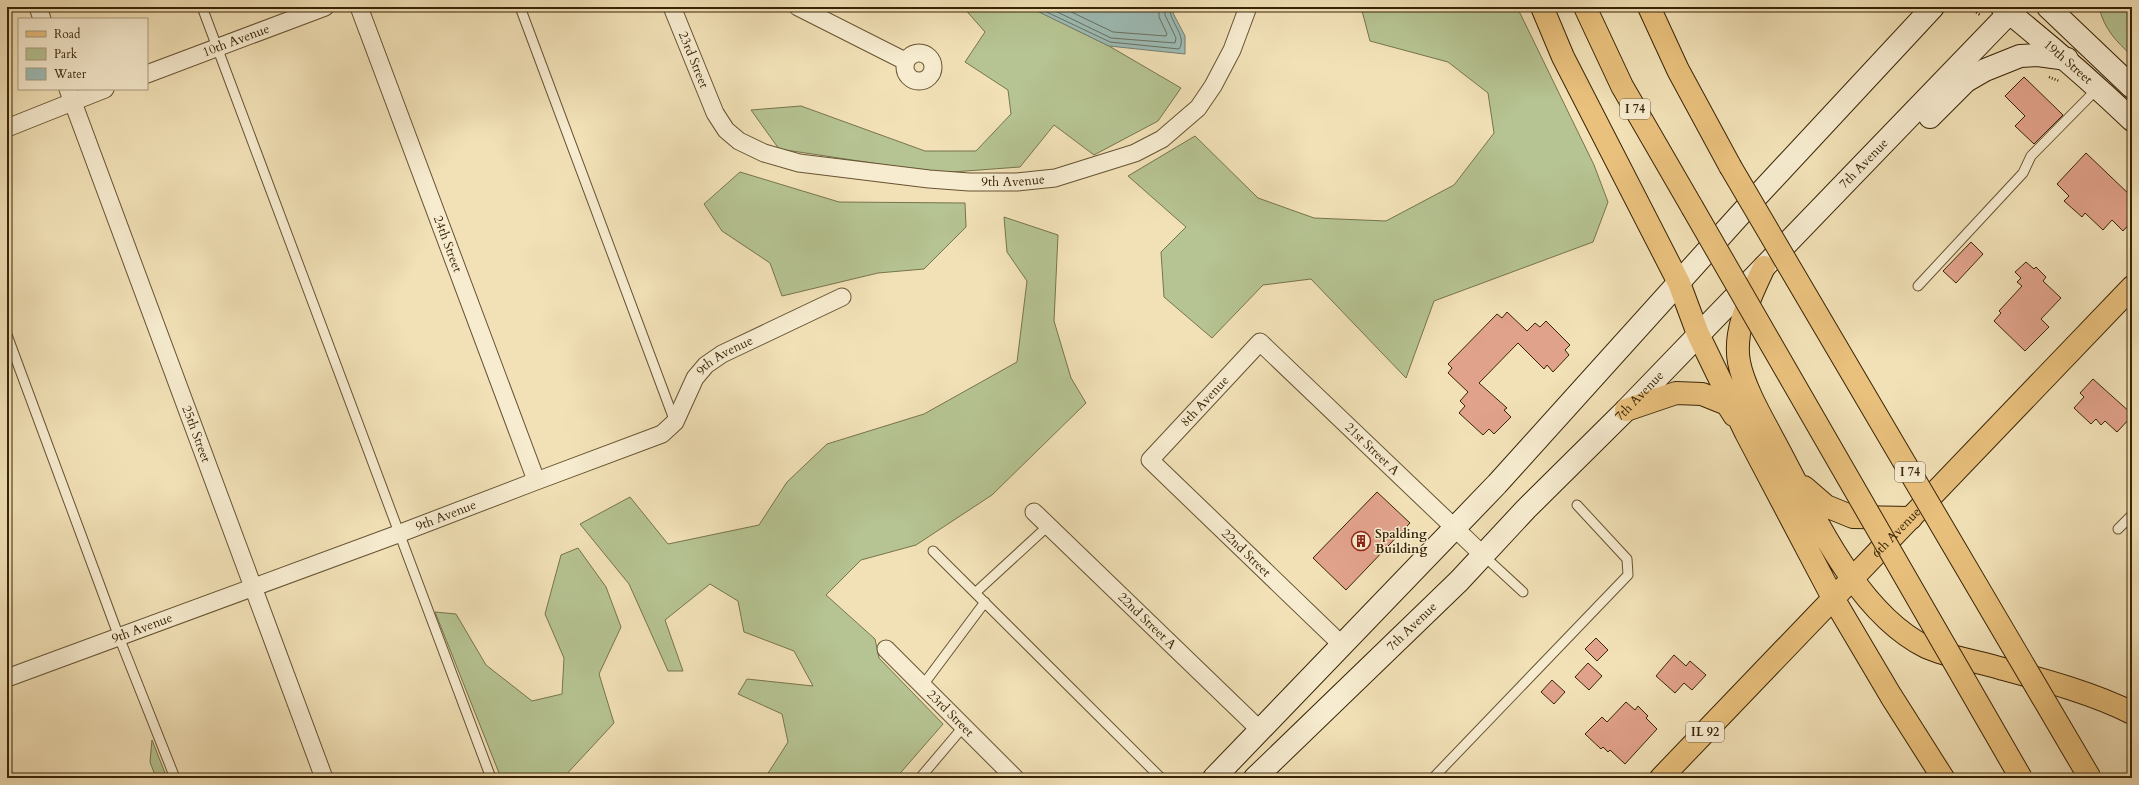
<svg xmlns="http://www.w3.org/2000/svg" width="2139" height="785" viewBox="0 0 2139 785" font-family="Cardo,serif">
<style>
.green{fill:#b6c392;stroke:#77744c}
.water{fill:#9dbcb6;stroke:#757f70}
.lines{fill:none;stroke-linecap:round;stroke-linejoin:round}
.shore{stroke:#6a705e;stroke-width:1}
.building{fill:#e1a28b;stroke:#382406}
.lane-casing{stroke:#665332;stroke-width:11}
.street-casing{stroke:#665332;stroke-width:19}
.secondary-casing{stroke:#382406;stroke-width:24}
.primary-casing{stroke:#382406;stroke-width:24}
.highway-casing{stroke:#382406;stroke-width:24}
.path{stroke:#382406;stroke-width:2.5;stroke-dasharray:1 2;stroke-linecap:butt}
.lane{stroke:#f7ecd0;stroke-width:9}
.street{stroke:#f7ecd0;stroke-width:17}
.secondary{stroke:#f7ecd0;stroke-width:22}
.primary{stroke:#e9c07c;stroke-width:22}
.highway{stroke:#e9c07c;stroke-width:22}
.highway-bridge-casing{stroke:#382406;stroke-width:24;stroke-linecap:butt}
.highway-bridge{stroke:#e9c07c;stroke-width:22}
.labels{text-anchor:middle;dominant-baseline:central;stroke-width:3;stroke-linejoin:round;paint-order:stroke}
.shield{fill:#f7ecd0;stroke:#716043;stroke-width:1}
.shield-label{font-size:12px;font-weight:bold;fill:#382406}
.street-label{font-size:13px;fill:#382406;stroke:#f7ecd0}
.poi-label{font-size:13px;font-weight:bold;fill:#382406;stroke:#f7ecd0;text-anchor:start}
</style>
<rect width="100%" height="100%" fill="#f2e1b7"/>
<filter id="stains"><feTurbulence type="fractalNoise" baseFrequency=".005" numOctaves="4"/><feColorMatrix values="0 0 0 0 .2 0 0 0 0 .09 0 0 0 0 .02 0 0 0 .5 -.17"/></filter>
<radialGradient id="worn" r=".72"><stop offset=".6" stop-color="#630" stop-opacity="0"/><stop offset="1" stop-color="#630" stop-opacity=".3"/></radialGradient>
<path class="green" d="M963 7H1029L1109 46 1181 88 1158 121 1094 155 1054 125 1020 167 939 173 779 149 751 110 801 106 925 151H976L1011 114 1008 90 965 62 985 32Z
M1361 7H1517L1594 165 1608 202 1593 242 1434 301 1406 378 1311 279 1263 285 1212 338 1164 297 1161 252 1186 227 1128 176 1195 136 1258 198 1314 218 1386 221 1454 185 1494 133 1488 93 1448 62 1370 41Z
M2099 7H2132V56C2116 41 2104 29 2099 7Z
M740 172 839 202 965 203 966 227 924 269 878 273 782 296 770 263 722 231 704 204Z
M1004 217 1058 235 1054 321 1071 378 1086 403 992 495 916 545 861 560 826 595 875 639 879 658 943 724 896 778H765L788 742 782 714 738 694 747 679 813 686 794 651 744 632 738 601 710 584 665 620 683 671H668L629 584 580 524 630 497 668 544 759 525 787 482 827 444 924 414 1017 362 1027 281 1007 252Z
M578 548 606 587 621 627 599 674 614 723 563 778H501L435 612 456 614 486 665 532 701 562 694 564 658 545 614 561 555Z
M152 740 167 778H156L150 762Z"/>
<path class="water" d="M1029 7H1174L1173 13 1185 36V54L1109 46Z"/>
<g class="lines">
<path class="shore" d="M1036 7 1110 42 1179 49C1188 36 1168 21 1170 7
M1047 7 1111 38 1175 43 1176 38 1165 15V7
M1061 7 1113 32 1166 36 1167 34 1159 17V7"/>
</g>
<path class="building" d="M2024 77 2063 115 2034 144 2015 126 2025 116 2005 96Z
M2086 153 2132 197V221L2123 231 2112 220 2103 230 2085 213 2082 217 2064 201 2069 196 2057 184Z
M1971 242 1983 254 1956 283 1943 271Z
M2026 262 2034 269 2036 267 2046 277 2043 281 2061 298 2041 319 2049 327 2025 351 1994 321 2001 313 1999 311 2022 286 2017 282 2021 278 2015 272Z
M1507 312 1527 331 1535 323 1540 327 1546 321 1570 345 1565 350 1569 355 1553 372 1547 365 1544 369 1518 343 1479 383 1507 408 1504 410 1511 417 1494 434 1489 429 1483 435 1459 413 1465 406 1460 401 1468 392 1448 373 1452 368 1448 364 1497 314 1502 318Z
M2093 379 2132 414V416L2117 432 2105 421 2101 425 2096 419 2091 424 2074 408 2084 397 2080 393Z
M1377 492 1410 523 1346 590 1313 558Z
M1596 638 1608 650 1597 661 1585 649Z
M1674 655 1686 666 1690 661 1706 675 1692 690 1684 683 1675 693 1656 676Z
M1588 663 1602 676 1589 690 1575 677Z
M1552 680 1565 692 1554 704 1541 692Z
M1626 702 1635 710 1638 706 1648 716 1646 718 1657 729 1625 764 1610 750 1608 752 1603 747 1601 749 1585 734 1602 717 1607 722Z"/>
<g class="lines">
<g class="lane-casing">
<path id="lane" d="M202 7 491 778
M520 7 675 422
M1918 286 2023 173 2031 156 2098 88
M7 335 119 637 175 778
M2118 529 2132 515
M933 551 1161 778
M1484 556 1523 592
M975 593 1049 525
M923 685 985 602
M920 778 964 726
M1433 778 1628 575 1627 559 1577 505"/>
</g>
<g class="street-casing">
<g id="street">
<path d="M38 7 42 19"/>
<path id="s1" d="M359 7 536 480"/>
<path id="s2" d="M672 7 715 113 726 130 739 141 764 153 799 163 929 179 969 182H1017L1055 178 1135 153 1162 139 1198 108 1213 86 1232 50 1248 7"/>
<path d="M798 7 905 61"/>
<circle cx="919" cy="67" r="14"/>
<path id="s3" d="M147 74 325 7"/>
<path id="s4" d="M68 89 324 778"/>
<path d="M7 128 105 89"/>
<path id="s5" d="M1034 512 1260 730"/>
<path id="s6" d="M1342 645 1150 460 1260 342 1484 556"/>
<path id="s7" d="M886 649 1015 778"/>
<path id="s8" d="M7 678 398 534 531 483 662 434 675 422 695 378 706 365 722 354 842 297"/>
</g>
</g>
<g class="secondary-casing">
<g id="secondary">
<path id="s9" d="M2002 7C2047 43 2090 80 2132 120"/>
<path d="M2048 7 2132 87"/>
<path d="M1930 117 1966 81 1985 70 2020 56 2038 55 2067 59"/>
<path d="M1214 778 1497 484 1746 208 1933 7"/>
<path id="s10" d="M1255 778 1459 581 1526 509 1626 410 2015 7"/>
</g>
</g>
<g class="primary-casing">
<g id="primary">
<path id="s11" d="M1661 778 2132 287"/>
</g>
</g>
<g class="highway-casing">
<path id="highway" d="M1542 7 1563 57 1679 283 1698 334 1746 433 1833 598 1891 696 1943 778
M1585 7 1622 86 1692 207
M1649 7 1678 70 1730 166
M1764 267C1751 296 1733 329 1739 362 1744 389 1766 425 1779 450 1813 514 1857 613 1926 647 1951 658 1978 661 2003 669 2044 680 2095 694 2132 713
M1626 410 1676 393 1702 394 1727 404 1734 415
M1804 487 1826 506 1853 517 1911 518"/>
</g>
<path class="path" d="M1969 7 1980 15
M2049 77 2059 81"/>
<use href="#lane" class="lane"/>
<use href="#street" class="street"/>
<use href="#secondary" class="secondary"/>
<use href="#primary" class="primary"/>
<use href="#highway" class="highway"/>
<g class="highway-bridge-casing">
<path id="highway-bridge" d="M1730 166 2090 778
M1692 207 2021 778"/>
</g>
<use href="#highway-bridge" class="highway-bridge"/>
</g>
<defs>
<g id="building-ring" transform="scale(1)"><circle r="9.5" fill="#f7ecd0" stroke="#8f2418" stroke-width="1.5"/><path d="M-4-6H4V6H1V3H-1V6H-4ZM-2.5-4.3h1.7v1.8h-1.7ZM.8-4.3h1.7v1.8H.8ZM-2.5-1h1.7V.8h-1.7ZM.8-1h1.7V.8H.8Z" fill="#8f2418"/></g>
</defs>
<g fill-rule="evenodd">
<use href="#building-ring" x="1361" y="541"/>
</g>
<g class="labels">
<g class="shield">
<rect x="1620" y="99" width="30" height="20" rx="3"/>
<rect x="1895" y="462" width="30" height="20" rx="3"/>
<rect x="1686" y="722" width="38" height="20" rx="3"/>
</g>
<g class="shield-label">
<text x="1635" y="109">I 74</text>
<text x="1910" y="472">I 74</text>
<text x="1705" y="732">IL 92</text>
</g>
<g class="street-label">
<text stroke="none"><textPath href="#s3" startOffset="95">10th Avenue</textPath></text>
<text stroke="none"><textPath href="#s2" startOffset="57">23rd Street</textPath></text>
<text stroke="none"><textPath href="#s9" startOffset="86">19th Street</textPath></text>
<text stroke="none"><textPath href="#s10" startOffset="865">7th Avenue</textPath></text>
<text stroke="none"><textPath href="#s2" startOffset="431">9th Avenue</textPath></text>
<text stroke="none"><textPath href="#s1" startOffset="253">24th Street</textPath></text>
<text stroke="none"><textPath href="#s8" startOffset="803">9th Avenue</textPath></text>
<text stroke="none"><textPath href="#s10" startOffset="542">7th Avenue</textPath></text>
<text stroke="none"><textPath href="#s6" startOffset="347">8th Avenue</textPath></text>
<text stroke="none"><textPath href="#s4" startOffset="368">25th Street</textPath></text>
<text stroke="none"><textPath href="#s6" startOffset="583">21st Street A</textPath></text>
<text stroke="none"><textPath href="#s8" startOffset="468">9th Avenue</textPath></text>
<text stroke="none"><textPath href="#s11" startOffset="340">6th Avenue</textPath></text>
<text transform="translate(1246 553) rotate(44)">22nd Street</text>
<text stroke="none"><textPath href="#s5" startOffset="157">22nd Street A</textPath></text>
<text stroke="none"><textPath href="#s10" startOffset="218">7th Avenue</textPath></text>
<text stroke="none"><textPath href="#s8" startOffset="144">9th Avenue</textPath></text>
<text stroke="none"><textPath href="#s7" startOffset="91">23rd Street</textPath></text>
</g>
<g class="poi-label">
<text x="1375" y="534">Spalding<tspan x="1375" dy="15">Building</tspan></text>
</g>
</g>
<rect width="2139" height="785" fill="none" stroke="#f2e1b7" stroke-width="24"/>
<rect x="8" y="8" width="2123" height="769" fill="none" stroke="#382406" stroke-width="2"/>
<rect x="12" y="12" width="2115" height="761" fill="none" stroke="#382406"/>
<rect x="18" y="18" width="130" height="72" fill="#f7ecd0" stroke="#ab9c7f"/>
<rect x="26" y="31" width="20" height="6" fill="#e9c07c" stroke="#ab9c7f"/>
<text x="54" y="38" font-size="12" fill="#382406">Road</text>
<rect x="26" y="48" width="20" height="12" fill="#b6c392" stroke="#ab9c7f"/>
<text x="54" y="58" font-size="12" fill="#382406">Park</text>
<rect x="26" y="68" width="20" height="12" fill="#9dbcb6" stroke="#ab9c7f"/>
<text x="54" y="78" font-size="12" fill="#382406">Water</text>
<rect width="100%" height="100%" filter="url(#stains)"/>
<rect width="100%" height="100%" fill="url(#worn)"/>
</svg>
